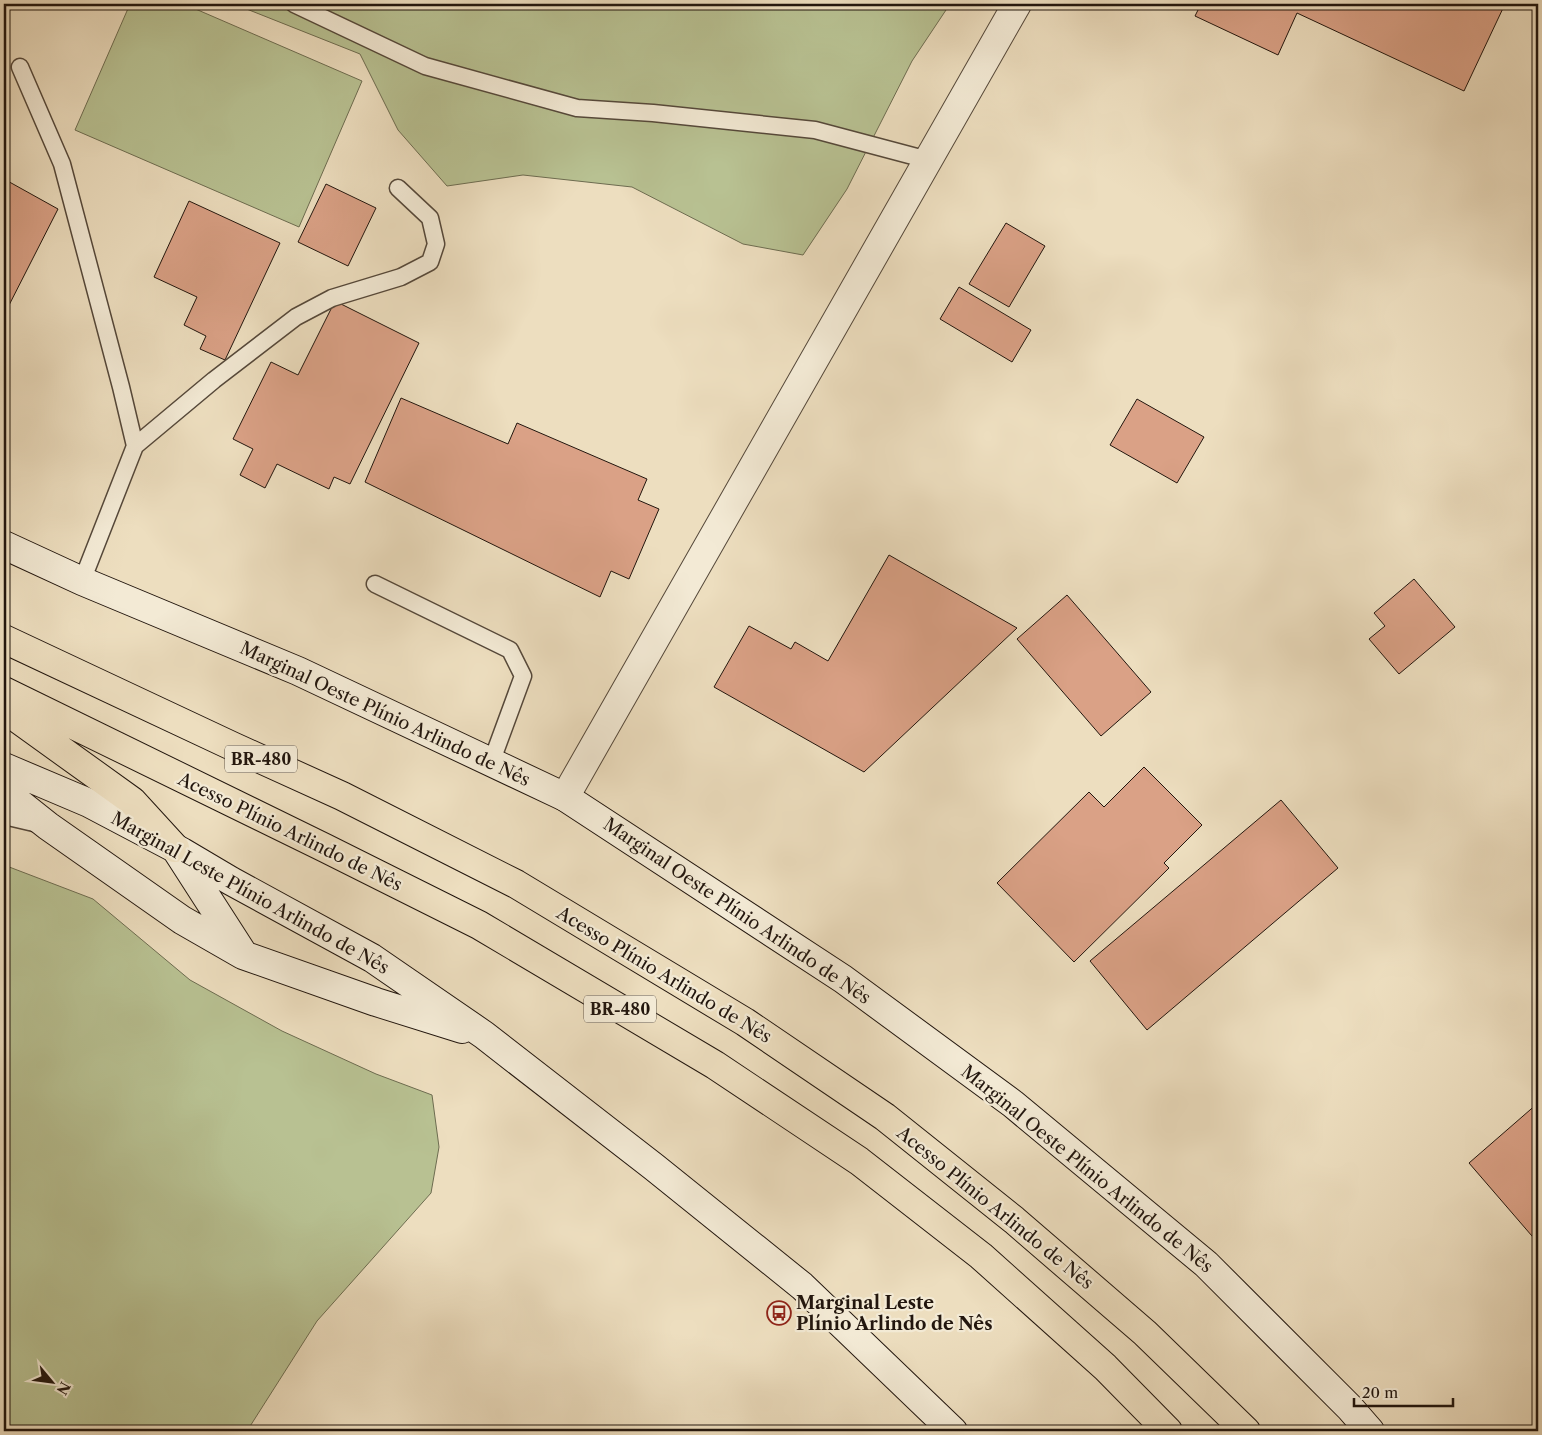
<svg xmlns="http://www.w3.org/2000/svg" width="1542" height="1435" viewBox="0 0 1542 1435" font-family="'Libre Caslon Text',serif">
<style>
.green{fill:#b8c192;stroke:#6d6c50}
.building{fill:#daa186;stroke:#22160e}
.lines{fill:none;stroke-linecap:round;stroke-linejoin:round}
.service-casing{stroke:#55483a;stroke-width:19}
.tertiary-casing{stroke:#55483a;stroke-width:30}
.secondary-casing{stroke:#22160e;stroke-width:30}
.trunk-casing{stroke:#22160e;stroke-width:30}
.service{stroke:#f3ead5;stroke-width:16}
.tertiary{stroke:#f3ead5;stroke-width:28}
.secondary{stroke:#f3ead5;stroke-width:28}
.trunk{stroke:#eddebf;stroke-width:28}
.labels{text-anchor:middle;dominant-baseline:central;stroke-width:4.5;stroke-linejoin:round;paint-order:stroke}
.shield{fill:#f3ead5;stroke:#61564a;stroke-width:1}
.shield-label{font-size:16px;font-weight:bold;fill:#22160e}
.street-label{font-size:18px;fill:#22160e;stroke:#f3ead5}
.poi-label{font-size:18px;font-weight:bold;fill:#22160e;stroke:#f3ead5;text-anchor:start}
</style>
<rect width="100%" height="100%" fill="#eddebf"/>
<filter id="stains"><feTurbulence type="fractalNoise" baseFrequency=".004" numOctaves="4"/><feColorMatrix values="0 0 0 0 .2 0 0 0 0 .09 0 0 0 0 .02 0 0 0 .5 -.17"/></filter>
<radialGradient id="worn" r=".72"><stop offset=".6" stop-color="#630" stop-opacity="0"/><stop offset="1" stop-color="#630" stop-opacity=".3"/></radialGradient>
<path class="green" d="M130 4H184L362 81 299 227 75 130Z
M234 4H950L912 61 847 189 803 255 743 244 632 187 523 175 447 186 398 130 360 54Z
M4 865 93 899 190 980 282 1031 376 1074 432 1095 439 1147 431 1193 317 1321 247 1431H4Z"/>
<path class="building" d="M1201 4H1505L1464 91 1297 13 1278 55 1195 16Z
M4 179 58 209 4 315Z
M326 184 376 208 348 266 298 242Z
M189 201 280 243 225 360 200 349 206 336 184 325 197 297 154 277Z
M1006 223 1045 246 1009 307 969 284Z
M959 287 1031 330 1012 362 940 319Z
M335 301 419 343 350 484 334 477 329 489 277 464 265 488 240 475 253 449 233 439 271 362 298 375Z
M401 398 508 444 517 423 647 479 638 500 659 509 629 579 611 571 600 597 365 482Z
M1137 399 1204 437 1177 483 1110 445Z
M889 555 1017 628 864 772 714 687 749 626 791 649 795 642 828 661Z
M1414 579 1455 627 1399 674 1369 639 1385 626 1374 613Z
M1067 595 1151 692 1101 736 1017 639Z
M1144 767 1202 825 1164 863 1169 868 1074 962 997 883 1089 792 1104 807Z
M1281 800 1338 868 1147 1030 1090 961Z
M1538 1103V1243L1469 1163Z"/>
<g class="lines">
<g class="service-casing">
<path id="service" d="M294 4 425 66 577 108 653 113 815 130 928 160
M20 67 62 164 121 387 135 446 82 581
M135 446 214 380 296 317 332 298 401 277 430 262 436 244 430 218 398 188
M375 584 510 650 523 676 491 763
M4 816 38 824"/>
</g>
<g class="tertiary-casing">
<path id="tertiary" d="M565 797 1017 4"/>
</g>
<g class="secondary-casing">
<path id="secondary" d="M4 545 82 581 298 671 565 797 843 979 1013 1104 1206 1264 1350 1408 1370 1431
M4 767 89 803 182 852 231 881 372 958 484 1035 654 1167 802 1286 953 1431
M4 791 48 826 182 920 243 955 376 1002 462 1029
M177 851 242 952"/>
</g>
<g class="trunk-casing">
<path id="trunk" d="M4 639 232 746 342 796 516 884 745 1022 885 1117 1014 1220 1145 1333 1246 1431
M4 691 325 848 479 925 715 1065 859 1161 981 1256 1105 1367 1168 1431
M4 709 132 801 175 848"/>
</g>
<use href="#service" class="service"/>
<use href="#tertiary" class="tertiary"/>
<use href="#secondary" class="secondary"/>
<use href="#trunk" class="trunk"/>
</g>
<defs>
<g id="bus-ring" transform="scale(1.25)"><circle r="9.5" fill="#f3ead5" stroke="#8f2418" stroke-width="1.5"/><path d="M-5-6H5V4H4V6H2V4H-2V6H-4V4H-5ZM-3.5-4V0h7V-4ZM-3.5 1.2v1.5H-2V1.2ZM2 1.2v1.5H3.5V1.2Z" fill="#8f2418"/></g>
</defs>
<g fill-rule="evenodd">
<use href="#bus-ring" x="779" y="1313"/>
</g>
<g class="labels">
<g class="shield">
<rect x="225" y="745.5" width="72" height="27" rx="4"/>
<rect x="584" y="995.5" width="72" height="27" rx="4"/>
</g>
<g class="shield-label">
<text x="261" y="759">BR-480</text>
<text x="620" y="1009">BR-480</text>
</g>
<g class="street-label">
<text transform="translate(385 714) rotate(25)">Marginal Oeste Plínio Arlindo de Nês</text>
<text transform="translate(290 832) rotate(26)">Acesso Plínio Arlindo de Nês</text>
<text transform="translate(250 893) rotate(29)">Marginal Leste Plínio Arlindo de Nês</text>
<text transform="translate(737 911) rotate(34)">Marginal Oeste Plínio Arlindo de Nês</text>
<text transform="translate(664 975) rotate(31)">Acesso Plínio Arlindo de Nês</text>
<text transform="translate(1087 1169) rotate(39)">Marginal Oeste Plínio Arlindo de Nês</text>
<text transform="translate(995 1208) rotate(39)">Acesso Plínio Arlindo de Nês</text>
</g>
<g class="poi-label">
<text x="796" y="1303">Marginal Leste<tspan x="796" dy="21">Plínio Arlindo de Nês</tspan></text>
</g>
</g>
<rect width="1542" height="1435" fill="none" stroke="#eddebf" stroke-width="20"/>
<rect x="5" y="5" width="1532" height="1425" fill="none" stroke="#22160e" stroke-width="2.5"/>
<rect x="10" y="10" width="1522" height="1415" fill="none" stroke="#22160e"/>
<g transform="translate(52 1382) rotate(119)" stroke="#f3ead5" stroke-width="4" paint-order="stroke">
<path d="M0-4L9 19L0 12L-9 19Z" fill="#22160e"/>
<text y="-8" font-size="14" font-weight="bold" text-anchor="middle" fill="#22160e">N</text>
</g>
<path d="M1354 1398v8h99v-8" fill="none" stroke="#22160e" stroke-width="2.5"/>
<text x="1362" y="1398" font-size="15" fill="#22160e" stroke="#f3ead5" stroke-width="4" paint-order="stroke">20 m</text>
<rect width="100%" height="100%" filter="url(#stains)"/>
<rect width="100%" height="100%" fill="url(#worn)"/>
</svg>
